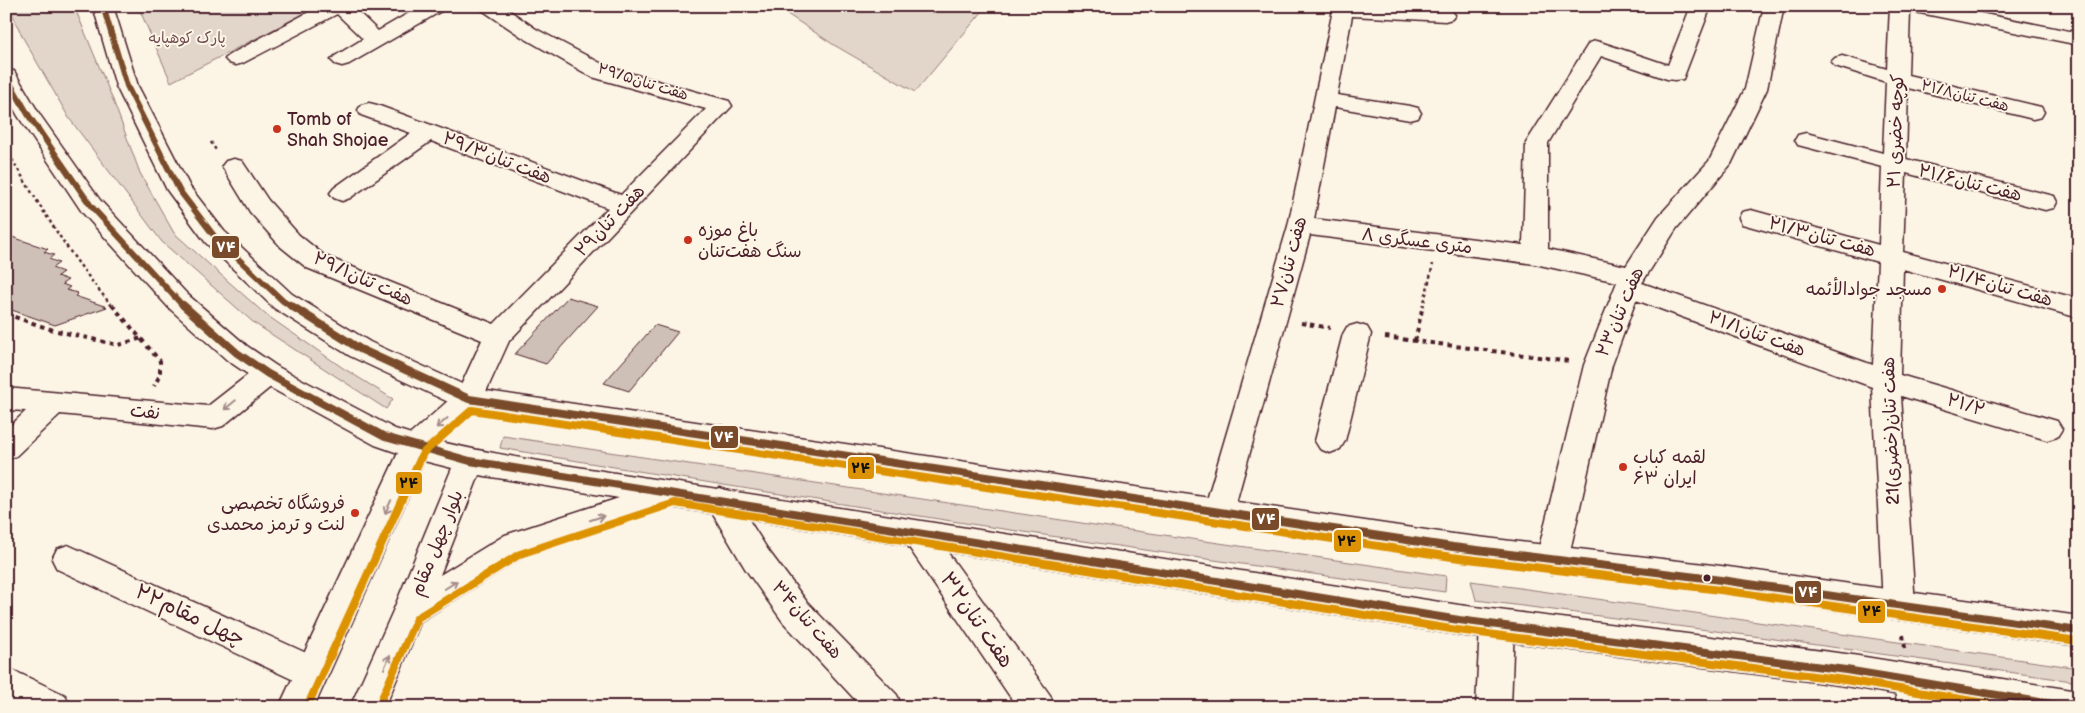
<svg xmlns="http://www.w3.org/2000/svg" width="2085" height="713" viewBox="0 0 2085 713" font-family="'Balsamiq Sans','Playpen Sans Arabic',sans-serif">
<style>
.green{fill:#e2d5ca;stroke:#967a7a}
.building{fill:#cfc0b7;stroke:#4a1f2b}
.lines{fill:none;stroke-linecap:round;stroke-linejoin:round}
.minor-casing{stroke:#4a1f2b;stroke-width:3}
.major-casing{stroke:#4a1f2b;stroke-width:3}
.path-far1{stroke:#4a1f2b;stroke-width:2.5;stroke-dasharray:3 3;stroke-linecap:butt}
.path{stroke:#4a1f2b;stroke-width:4;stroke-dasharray:4.5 4.5;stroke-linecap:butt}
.minor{fill:#fcf5e5;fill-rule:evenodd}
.major{fill:#fcf5e5;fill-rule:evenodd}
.bus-1-far1-casing{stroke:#fcf5e5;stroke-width:9}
.bus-1-casing{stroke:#fcf5e5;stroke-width:12}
.bus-2-casing{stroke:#fcf5e5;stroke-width:12}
.bus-1-far1{stroke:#7a4b2a;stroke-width:6}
.bus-1{stroke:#7a4b2a;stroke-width:8}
.bus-2{stroke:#dd9206;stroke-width:8}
.oneway{stroke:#a38a88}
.poi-dot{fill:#c8321e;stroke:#fcf5e5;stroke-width:2}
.bus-dot{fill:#4a1f2b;stroke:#fcf5e5;stroke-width:2}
.labels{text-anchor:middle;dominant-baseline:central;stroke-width:4;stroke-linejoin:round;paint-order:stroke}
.far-park-label{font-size:15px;fill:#704c53;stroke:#fcf5e5}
.far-street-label{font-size:15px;fill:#4a1f2b;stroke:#fcf5e5}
.poi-label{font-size:18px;fill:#4a1f2b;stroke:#fcf5e5;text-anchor:start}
.street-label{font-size:18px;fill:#4a1f2b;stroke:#fcf5e5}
.near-street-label{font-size:21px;fill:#4a1f2b;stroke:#fcf5e5}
.line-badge{stroke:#fcf5e5;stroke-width:2}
.badge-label{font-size:14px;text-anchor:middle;font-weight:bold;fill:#fff}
.pale-badge-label{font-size:14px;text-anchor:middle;font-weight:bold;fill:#111}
</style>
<rect width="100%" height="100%" fill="#fcf5e5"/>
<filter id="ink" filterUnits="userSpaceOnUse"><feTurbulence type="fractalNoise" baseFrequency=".02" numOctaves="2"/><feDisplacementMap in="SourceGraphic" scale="10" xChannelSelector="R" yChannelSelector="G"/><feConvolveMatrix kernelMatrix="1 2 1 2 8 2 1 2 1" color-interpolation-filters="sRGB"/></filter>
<g filter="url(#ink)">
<path class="green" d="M9 6H74L113 100 140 173 174 233 265 314 343 368 393 399 386 409 254 323 162 242 69 118 22 36Z
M138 6H319L171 82Z
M775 6H987L915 92 834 45Z
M503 436 1088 524 1446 576 1445 592C1129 550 814 501 500 448Z
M1471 581 2079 668V682L1746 635 1476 600Z"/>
<path class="building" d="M6 235 48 249 44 252 54 255 49 259 59 263 52 268 63 272 57 276 68 280 62 284 70 287 66 290 78 293 75 296 107 307 55 325 6 308Z
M568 297 598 306 546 364 515 354Z
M655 325 678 332 629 391 604 383Z"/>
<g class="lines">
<g class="minor-casing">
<path id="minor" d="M320 6H352L378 31 421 6H446L443 10 349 64 342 66 335 64 331 60 335 56 363 39 337 14 243 63 236 65 229 63 225 59 229 55Z
M479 6H503L536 29 608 67 729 101 732 106 509 341 479 407 425 455 415 459 405 455 400 447 405 439 458 392 482 340 307 268 281 247 250 212 222 166 226 161 234 159 242 161 268 200 299 235 325 256 494 324 608 208 431 141 350 198 342 201 334 198 330 193 334 188 411 133 361 115 358 110 361 105 369 103 377 105 621 195 706 109 592 77 522 37 482 10Z
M1336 6 1445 9 1452 11 1455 15 1452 19 1445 21 1352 16 1337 95 1410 106 1418 108 1421 113 1418 118 1410 120 1335 107 1314 219 1523 245 1526 143 1589 43 1596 41 1603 43 1668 65 1691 6H1711L1683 79 1675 80 1667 79 1601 56 1548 143V249L1626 266 1658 217 1709 161 1745 89 1764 6H1784L1767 89 1731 164 1676 229 1642 283 1873 365 1878 262 1742 224 1739 218 1742 212 1751 210 1879 245 1882 167 1798 145 1795 140 1798 135 1806 133 1883 153 1886 82 1835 66 1831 62 1835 58 1842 56 1887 69 1890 6H1945L2079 33V45L1910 11 1908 75 2041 107 2044 112 2041 117 2033 119 1908 88 1906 159 2054 196 2057 202 2054 208 2045 210 1906 173 1903 252 2079 299V318L1903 269 1900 375 2057 421 2062 429 2057 437 2047 440 1901 396 1915 605 1911 615 1899 620 1887 615 1883 605 1872 387 1636 300 1612 365 1568 560 1563 570 1552 574 1541 570 1536 560 1584 365 1617 282 1535 264 1310 235 1234 510 1230 519 1219 523 1208 519 1204 510 1288 226 1333 10Z
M1357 324 1367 327 1371 334 1345 441 1340 449 1330 453 1320 449 1315 441 1343 334 1347 327Z
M268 364 278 367 282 374 278 381 223 426 213 429 60 414 16 456 6 460V430L26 411 6 410V388L208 406 258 367Z
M720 488 731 492 768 550 807 602 897 695 902 707H862L783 622 746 570 705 501 709 492Z
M917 521 928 525 1050 695 1055 707H1017L906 543 901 534 906 525Z
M68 545 324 661 329 672 324 683 312 688 300 683 57 569 52 559 57 549Z
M1497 610 1509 614 1514 625 1511 707H1476L1480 625 1485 614Z
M1910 665 1922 670 1927 681 1933 707H1898L1893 681 1898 670Z
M6 667 65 695 70 707H18L6 701Z"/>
</g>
<g class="major-casing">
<path id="major" d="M93 6H113L138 86 190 187 224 231 292 294 370 342 473 389 1453 534 1721 566 2079 616V646L1721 594 1453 560 469 410 459 407 350 356 274 308 206 243 167 190 116 86Z
M6 70 14 71 40 115 100 200 187 294 247 346 278 367 395 429C438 443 482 451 526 459L1459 605 1846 654 2072 690 2079 693V707H1971L1846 686 1459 635 671 507 526 555 421 621 385 707H350L393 611 452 468 424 461 314 707H279L398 453 375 445 258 381 227 360 169 308 82 212 18 116 6 95ZM479 475 619 498 505 535 440 575Z"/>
</g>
<path class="path-far1" d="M211 142 217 152
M6 149C38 204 71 258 113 307
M1423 307 1433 264"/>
<path class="path" d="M112 305 160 361V375L154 386
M6 314 53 330 118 345 142 338
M1301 323 1330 328
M1385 337 1570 361
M1415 341 1423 305
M1903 635 1905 648"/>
<use href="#minor" class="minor"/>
<use href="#major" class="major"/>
<g class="bus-1-far1-casing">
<path id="bus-1-far1" d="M103 6 127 86 179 190 215 237 283 301 292 307
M6 76 29 116 91 206 184 307"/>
</g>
<g class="bus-1-casing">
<path id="bus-1" d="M183 305 237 353 268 374 385 437 470 461 1459 620 1846 670 2070 707
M290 305 360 349 469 399 1453 547 1721 580 2079 631"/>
</g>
<g class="bus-2-casing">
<path id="bus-2" d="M307 707 423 453 472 410 1452 557 1720 590 2078 641
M378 707 417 618 520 554 675 503 1457 630 1845 680 2009 707"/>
</g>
<use href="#bus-1-far1" class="bus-1-far1"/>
<use href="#bus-1" class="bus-1"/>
<use href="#bus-2" class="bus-2"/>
</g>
<defs><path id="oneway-shaft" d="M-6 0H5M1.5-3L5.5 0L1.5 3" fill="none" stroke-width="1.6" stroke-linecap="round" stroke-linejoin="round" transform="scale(1.25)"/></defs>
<g class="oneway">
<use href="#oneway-shaft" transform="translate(230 405) rotate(141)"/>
<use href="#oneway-shaft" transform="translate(442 423) rotate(139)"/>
<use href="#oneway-shaft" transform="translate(388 507) rotate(115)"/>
<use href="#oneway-shaft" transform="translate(597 518) rotate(-18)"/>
<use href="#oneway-shaft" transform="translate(451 585) rotate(-32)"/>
<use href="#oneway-shaft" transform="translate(387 662) rotate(-66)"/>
</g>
</g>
<g class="poi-dot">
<circle cx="277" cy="129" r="5"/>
<circle cx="688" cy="240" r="5"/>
<circle cx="1942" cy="289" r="5"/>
<circle cx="1623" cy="467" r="5"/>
<circle cx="355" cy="513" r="5"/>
</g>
<circle class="bus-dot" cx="1707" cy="578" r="4.5"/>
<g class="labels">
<g class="far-park-label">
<text x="187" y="38">پارک کوهپایه</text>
</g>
<g class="far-street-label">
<text transform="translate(643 82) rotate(17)">۲۹/۵هفت تنان</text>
<text transform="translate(1965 96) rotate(14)">۲۱/۸هفت تنان</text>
</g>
<g class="poi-label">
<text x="287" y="119">Tomb of<tspan x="287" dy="21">Shah Shojae</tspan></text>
<text x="698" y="230">باغ‌ موزه<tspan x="698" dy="21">سنگ هفت‌تنان</tspan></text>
<text x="1932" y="289" text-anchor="end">مسجد جوادالأئمه</text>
<text x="1633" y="457">لقمه کباب<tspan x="1633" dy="21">ایران ۶۳</tspan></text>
<text x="345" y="503" text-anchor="end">فروشگاه تخصصی<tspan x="345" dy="21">لنت و ترمز محمدی</tspan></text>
</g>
<g class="street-label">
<text transform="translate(1896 131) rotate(-88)">کوچه خضری ۲۱</text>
<text transform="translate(497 158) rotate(21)">۲۹/۳هفت تنان</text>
<text transform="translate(1970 183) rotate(14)">۲۱/۶هفت تنان</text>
<text transform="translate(610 221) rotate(-46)">هفت تنان۲۹</text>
<text transform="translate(1822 237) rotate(15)">۲۱/۳هفت تنان</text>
<text transform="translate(1417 241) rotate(7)">۸ متری عسگری</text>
<text transform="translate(1289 262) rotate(-75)">هفت تنان۲۷</text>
<text transform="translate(363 279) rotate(24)">۲۹/۱هفت تنان</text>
<text transform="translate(2000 286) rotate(16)">۲۱/۴هفت تنان</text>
<text transform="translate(1620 312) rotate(-67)">هفت تنان۲۳</text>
<text transform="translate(1757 334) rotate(20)">۲۱/۱هفت تنان</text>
<text transform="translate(1966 405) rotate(17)">۲۱/۲</text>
<text transform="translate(145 412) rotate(6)">نفت</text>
<text transform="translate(1891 431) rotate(-92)">21هفت تنان(خضری)</text>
<text transform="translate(437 543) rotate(-68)">بلوار چهل مقام</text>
<text transform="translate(807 620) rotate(49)">هفت تنان۳۴</text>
</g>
<g class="near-street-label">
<text transform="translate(190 615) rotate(25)">چهل مقام۲۲</text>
<text transform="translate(977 620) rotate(55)">هفت تنان۳۲</text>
</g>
</g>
<g class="line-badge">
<rect x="211" y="235" width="29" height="24" rx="5" fill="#7a4b2a"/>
<rect x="710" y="425" width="29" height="24" rx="5" fill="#7a4b2a"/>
<rect x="847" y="456" width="28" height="24" rx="5" fill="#dd9206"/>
<rect x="395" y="471" width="28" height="24" rx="5" fill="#dd9206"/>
<rect x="1251" y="507" width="29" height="24" rx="5" fill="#7a4b2a"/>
<rect x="1333" y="529" width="29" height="24" rx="5" fill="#dd9206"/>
<rect x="1794" y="580" width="28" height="24" rx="5" fill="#7a4b2a"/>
<rect x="1857" y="600" width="29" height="24" rx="5" fill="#dd9206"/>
</g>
<g class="badge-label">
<text x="226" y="252">۷۴</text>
<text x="724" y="442">۷۴</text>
<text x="1266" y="524">۷۴</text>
<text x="1808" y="597">۷۴</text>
</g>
<g class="pale-badge-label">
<text x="861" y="473">۲۴</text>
<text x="409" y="488">۲۴</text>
<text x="1347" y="546">۲۴</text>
<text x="1872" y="616">۲۴</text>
</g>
<rect width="2085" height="713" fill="none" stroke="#fcf5e5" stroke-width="25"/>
<rect x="12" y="12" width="2060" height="688" fill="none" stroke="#4a1f2b" stroke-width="2" filter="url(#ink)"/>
</svg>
